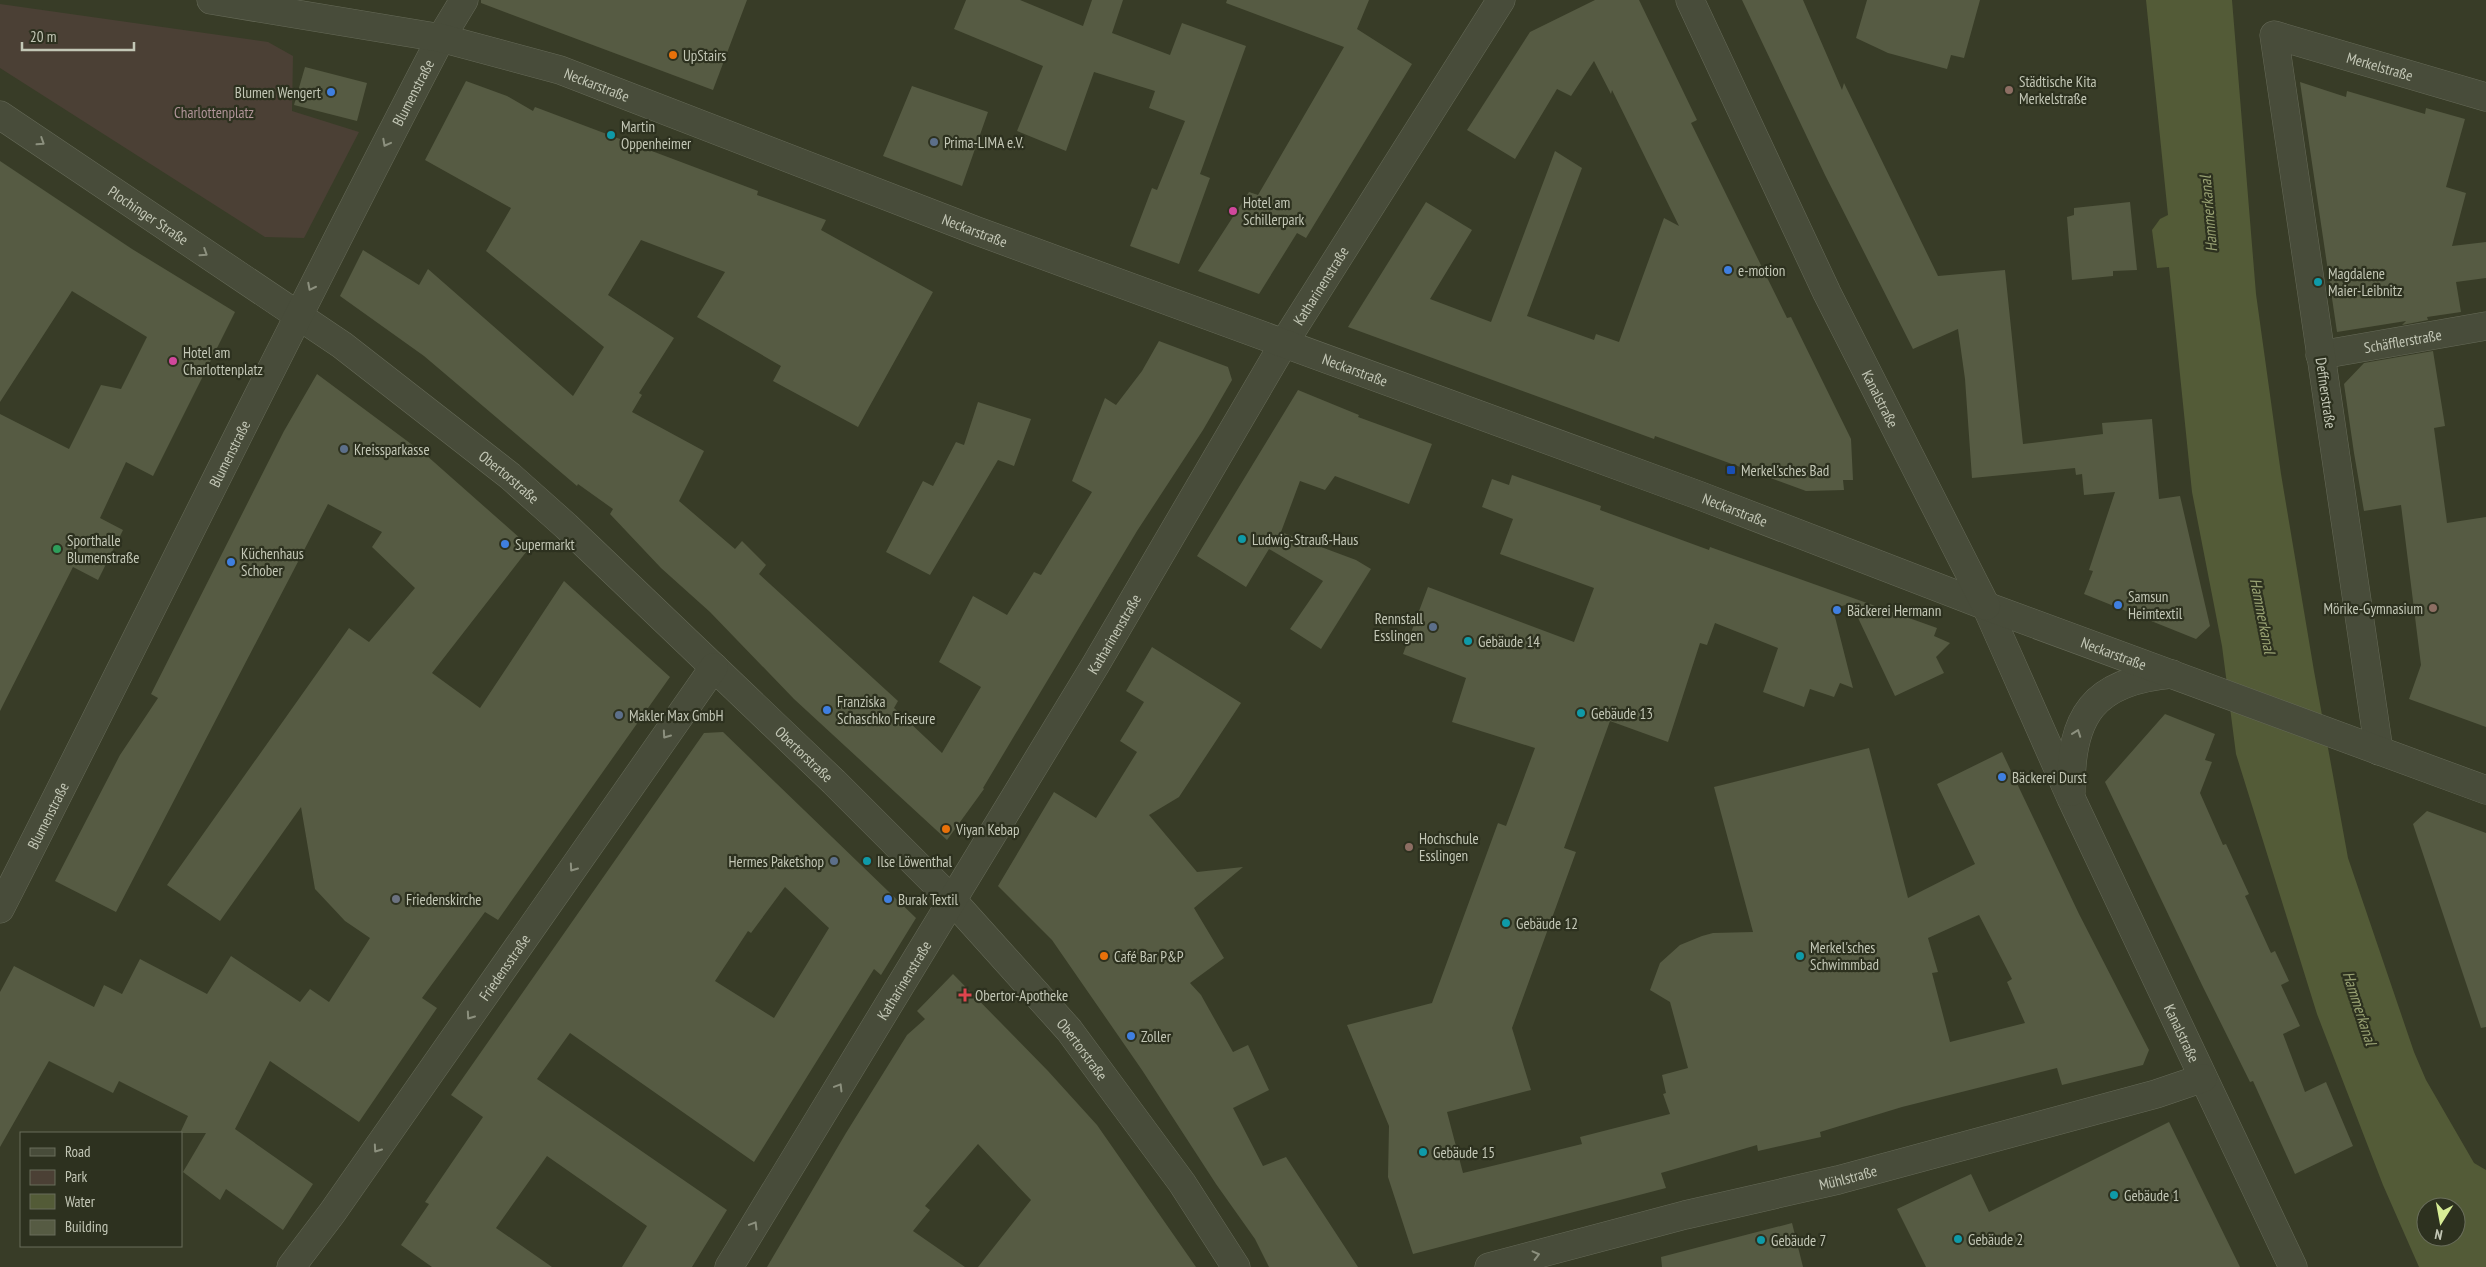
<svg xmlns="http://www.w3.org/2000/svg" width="2486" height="1267" viewBox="0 0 2486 1267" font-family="'PT Sans Narrow',sans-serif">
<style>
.green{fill:#4b4035}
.water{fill:#535b37;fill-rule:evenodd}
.building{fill:#565b43;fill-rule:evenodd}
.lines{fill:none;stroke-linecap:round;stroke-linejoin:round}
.minor-casing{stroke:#666a58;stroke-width:29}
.tertiary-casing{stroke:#666a58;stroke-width:29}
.minor{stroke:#484c3a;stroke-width:28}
.tertiary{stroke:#484c3a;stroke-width:28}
.oneway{stroke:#8c907e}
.food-dot{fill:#e8710a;stroke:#2d311f;stroke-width:2}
.education-dot{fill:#8d6e63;stroke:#2d311f;stroke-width:2}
.shop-dot{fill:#3f7fe0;stroke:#2d311f;stroke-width:2}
.culture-dot{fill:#0f9aa8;stroke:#2d311f;stroke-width:2}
.service-dot{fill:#5c6f8a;stroke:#2d311f;stroke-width:2}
.hotel-dot{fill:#d1479c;stroke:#2d311f;stroke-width:2}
.transit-dot{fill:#1a4fb4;stroke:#2d311f;stroke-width:2}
.leisure-dot{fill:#2e9e5b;stroke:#2d311f;stroke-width:2}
.worship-dot{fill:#6b7280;stroke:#2d311f;stroke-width:2}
.health-dot{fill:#e0444e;stroke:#2d311f;stroke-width:2}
.labels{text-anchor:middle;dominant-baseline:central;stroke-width:4.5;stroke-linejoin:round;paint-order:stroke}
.poi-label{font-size:15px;fill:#c3c7b6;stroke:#2d311f;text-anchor:start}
.street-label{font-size:15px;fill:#c3c7b6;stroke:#2d311f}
.park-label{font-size:15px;fill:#b09498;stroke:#2d311f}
.water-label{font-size:16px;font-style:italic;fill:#99a273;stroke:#2d311f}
</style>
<rect width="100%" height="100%" fill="#383c27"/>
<path class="green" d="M0 4 268 42 293 56 292 111 359 132 304 238 265 237 0 68Z"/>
<path class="water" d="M2146 0H2232L2256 294 2281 474 2314 671 2348 858 2414 1052 2426 1080 2474 1163 2486 1170V1267H2419L2383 1185 2317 1014 2236 754 2222 646 2192 492 2169 267 2157 268 2152 230 2160 219 2168 215ZM2426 1207H2456V1237H2426Z"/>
<path class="building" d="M481 0H747L713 90 481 3Z
M966 0H1020L1083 26 1092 0H1123L1112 33 1170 55 1182 23 1246 46 1200 174 1210 178 1179 264 1130 246 1152 188 1157 190 1185 121 1149 108 1155 91 1094 72 1066 151 1017 131 1043 66 954 29Z
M1227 0H1369L1357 29 1412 64 1306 238 1297 233 1259 294 1198 271 1249 192 1258 195 1344 47 1226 3Z
M1595 0H1639L1697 120 1691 123 1787 318 1791 317 1851 439 1853 480H1843L1844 490 1806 491 1655 436 1654 439 1348 327 1426 202 1472 230 1430 299 1491 322 1555 151 1582 168 1527 316 1594 340 1596 334 1619 342 1664 218 1679 226 1612 90 1611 94 1594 61 1571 96 1557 89 1515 159 1467 130 1530 32Z
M1742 0H1803L1842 90 1844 83 1938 276 2005 270 2023 444 2103 434 2102 423 2152 419 2159 499 2180 496 2210 626 2196 639 2084 594 2093 571 2089 570 2115 492 2084 495 2082 474 2076 475 2075 468 1972 478 1965 379 1958 329 1913 349 1825 175Z
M1867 0H1980L1964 58 1951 55 1947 69 1888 53 1856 38Z
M305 67 367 83 357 121 294 105Z
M466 81 507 96 533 111 535 107 758 191 757 195 826 220 821 230 933 292 858 427 773 381 781 366 697 317 725 272 641 240 608 295 674 338 639 393 642 395 632 412 704 451 679 501 735 549 742 541 766 565 759 574 898 701 894 708 942 753 981 687 939 662 973 596 1007 615 1034 572 1041 575 1092 492 1072 481 1105 398 1116 405 1142 371 1159 341 1228 367 1232 380 1203 430 1137 531 983 788 984 789 947 840 794 699 710 612 661 568 610 514 613 509 578 484 577 486 424 356 340 296 363 250 419 285 428 269 573 396 604 347 486 251 511 208 425 160Z
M2300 82 2346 97 2347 91 2425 114 2426 108 2465 119 2446 187 2466 193 2452 246 2486 242V278L2456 282 2461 312 2427 317 2428 320 2402 325 2406 321 2337 332Z
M912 86 988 112 962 186 883 156Z
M0 161 132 249 235 312 153 476 126 462 100 518 123 530 98 580 73 567 0 711V414L69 449 101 385 121 389 147 337 72 291 0 402Z
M2130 202 2137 270 2113 271V276L2072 280 2067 217 2074 215V208Z
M2433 351 2445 426 2434 428 2447 523 2486 517V727L2409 699 2421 665 2401 505 2364 511 2354 453 2344 384 2364 363Z
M317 374 426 455 530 547 432 673 480 708 564 581 670 677 498 920 485 912 422 998 437 1008 359 1122 270 1061 235 1129 313 1184 283 1230 226 1189 220 1200 183 1172 206 1133H180L188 1116 119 1081 113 1093 49 1061 0 1147V992L14 966 94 1007 104 985 122 994 140 959 207 994 231 956 300 1002 310 989 329 1002 370 938 345 921 315 889 301 807 220 921 167 885 349 628 369 642 415 588 372 547 382 532 328 504 116 912 55 881 120 755 158 698 151 694 284 431Z
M1298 390 1359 415 1358 417 1432 444 1409 504 1335 476 1325 490 1300 481 1281 532 1356 560 1371 569 1321 649 1290 629 1323 581 1269 549 1246 587 1197 556Z
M978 402 1031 419 1014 466 998 460 930 575 886 552 923 481 933 486 956 442 964 445Z
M1512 475 1601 506 1600 510 1709 550 1710 547 1937 628 1934 636 1950 643 1936 657 1944 673 1895 696 1851 603 1833 609 1853 688 1840 683 1834 697 1810 689 1804 707 1763 692 1778 648 1715 623 1707 645 1700 643 1668 742 1610 721 1564 848 1576 852 1512 1028 1531 1090 1447 1112 1463 1173 1582 1144 1580 1137 1670 1114 1663 1094 1666 1093 1662 1075 1688 1068 1670 1002 1650 990 1660 963 1680 945 1702 936 1713 933 1753 932 1714 787 1869 748 1908 898 1975 864 1937 784 2002 752 2079 914 2149 1050 2143 1065 2062 1085 2057 1068 1902 1107 1820 1132 1821 1137 1758 1151 1757 1145 1661 1173 1666 1188 1413 1254 1388 1177 1389 1126 1347 1025 1432 1003 1498 823 1506 826 1535 748 1452 722 1466 678 1403 654 1428 587 1574 642 1594 588 1500 554 1513 519 1482 507 1492 479 1509 485ZM1979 915 2012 979 2007 982 2025 1023 1950 1042 1932 973 1938 972 1928 938Z
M1152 647 1241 703 1179 797 1149 815 1197 872 1243 867 1194 908 1224 958 1190 983 1201 995 1233 1052 1248 1045 1269 1090 1233 1108 1263 1166 1286 1157 1358 1267H1269L1255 1239 1216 1184 1142 1070 1052 940 998 886 1054 792 1096 818 1137 752 1120 741 1144 702 1126 691Z
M2165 714 2215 734 2205 760 2212 762 2200 793 2223 845 2226 844 2249 894 2245 896 2271 953 2275 951 2289 981 2281 985 2300 1026 2283 1034 2305 1092 2326 1082 2353 1146 2295 1174 2253 1081 2250 1082 2202 985 2105 782Z
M723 732 916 918 881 975 874 969 754 1162 570 1033 537 1079 727 1210 692 1267H622L647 1226 547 1156 496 1228 552 1267H432L401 1245 429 1204 425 1202 483 1117 451 1095 704 733ZM785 887 829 928 774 1018 715 981 748 931 751 933Z
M2427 811 2486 833V1027L2481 1028 2413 824Z
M953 974 1048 1071 1097 1125 1196 1267H978L1031 1200 978 1144 925 1206 930 1210 913 1231 965 1267H767L846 1133 907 1035 925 1019 917 1011Z
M2169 1122 2240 1267H1926L1897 1209 1971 1174 1989 1212Z
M1792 1223 1803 1267H1662L1661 1257Z"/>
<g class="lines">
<g class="minor-casing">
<g id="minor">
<path id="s1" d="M0 115 342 345 510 476 566 526 834 782 953 901 1069 1030 1182 1183 1236 1267"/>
<path id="s2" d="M2320 355 2486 326"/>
<path id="s3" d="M1986 606 2071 798 2293 1267"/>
<path id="s4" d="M2379 751 2274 35 2486 97"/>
<path d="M2071 792C2070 716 2093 681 2172 674"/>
<path id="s5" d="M0 909C148 619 290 326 441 38L464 0"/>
<path id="s6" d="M291 1267 332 1213 714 667"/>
<path id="s7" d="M729 1267 1096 664 1284 343 1501 0"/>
<path id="s8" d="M1489 1267 1685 1215 1838 1180 2156 1094 2203 1078"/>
</g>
</g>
<g class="tertiary-casing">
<g id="tertiary">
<path id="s9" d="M211 0 441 38 560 70 977 231 1698 495 1986 606 2486 790"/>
<path id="s10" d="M1690 0 1827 293 1986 606"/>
</g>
</g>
<use href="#minor" class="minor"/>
<use href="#tertiary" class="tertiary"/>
</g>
<defs><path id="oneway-chevron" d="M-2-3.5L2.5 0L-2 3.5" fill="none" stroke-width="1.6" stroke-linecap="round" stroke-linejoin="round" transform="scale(1.25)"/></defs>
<g class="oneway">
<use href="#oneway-chevron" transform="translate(41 142) rotate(33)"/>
<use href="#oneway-chevron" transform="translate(386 143) rotate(118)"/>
<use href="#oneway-chevron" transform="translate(204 253) rotate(33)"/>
<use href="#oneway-chevron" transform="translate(311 287) rotate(117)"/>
<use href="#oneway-chevron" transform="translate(2077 733) rotate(-70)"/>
<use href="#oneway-chevron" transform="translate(666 735) rotate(125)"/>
<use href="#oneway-chevron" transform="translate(573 868) rotate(125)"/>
<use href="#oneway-chevron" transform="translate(470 1016) rotate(125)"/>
<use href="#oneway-chevron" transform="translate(839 1087) rotate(-59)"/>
<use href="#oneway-chevron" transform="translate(377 1149) rotate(125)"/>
<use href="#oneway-chevron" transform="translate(754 1225) rotate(-59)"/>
<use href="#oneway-chevron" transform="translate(1536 1255) rotate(-14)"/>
</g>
<g class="food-dot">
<circle cx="673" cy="55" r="5"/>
<circle cx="946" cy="829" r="5"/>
<circle cx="1104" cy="956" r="5"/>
</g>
<g class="education-dot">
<circle cx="2009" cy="90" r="5"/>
<circle cx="2433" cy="608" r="5"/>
<circle cx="1409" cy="847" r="5"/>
</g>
<g class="shop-dot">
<circle cx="331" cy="92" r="5"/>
<circle cx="1728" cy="270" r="5"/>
<circle cx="505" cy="544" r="5"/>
<circle cx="231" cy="562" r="5"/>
<circle cx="2118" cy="605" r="5"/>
<circle cx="1837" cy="610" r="5"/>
<circle cx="827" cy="710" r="5"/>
<circle cx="2002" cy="777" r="5"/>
<circle cx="888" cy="899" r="5"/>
<circle cx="1131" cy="1036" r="5"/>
</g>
<g class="culture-dot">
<circle cx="611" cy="135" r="5"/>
<circle cx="2318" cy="282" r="5"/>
<circle cx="1242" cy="539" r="5"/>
<circle cx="1468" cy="641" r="5"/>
<circle cx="1581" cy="713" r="5"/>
<circle cx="867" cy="861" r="5"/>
<circle cx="1506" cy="923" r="5"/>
<circle cx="1800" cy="956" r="5"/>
<circle cx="1423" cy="1152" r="5"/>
<circle cx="2114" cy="1195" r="5"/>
<circle cx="1958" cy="1239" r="5"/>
<circle cx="1761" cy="1240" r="5"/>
</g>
<g class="service-dot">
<circle cx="934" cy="142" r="5"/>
<circle cx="344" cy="449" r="5"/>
<circle cx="1433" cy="627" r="5"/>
<circle cx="619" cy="715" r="5"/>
<circle cx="834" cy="861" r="5"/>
</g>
<g class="hotel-dot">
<circle cx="1233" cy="211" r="5"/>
<circle cx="173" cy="361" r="5"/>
</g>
<rect class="transit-dot" x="1726" y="465" width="10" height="10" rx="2.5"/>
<circle class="leisure-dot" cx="57" cy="549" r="5"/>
<circle class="worship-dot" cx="396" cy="899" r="5"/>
<path class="health-dot" d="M962.5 987.5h5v5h5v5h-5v5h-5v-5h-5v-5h5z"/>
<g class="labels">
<g class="poi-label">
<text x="683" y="55">UpStairs</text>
<text x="2019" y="81">Städtische Kita<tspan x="2019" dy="17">Merkelstraße</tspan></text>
<text x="321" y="92" text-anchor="end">Blumen Wengert</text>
<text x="621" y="126">Martin<tspan x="621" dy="17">Oppenheimer</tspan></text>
<text x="944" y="142">Prima-LIMA e.V.</text>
<text x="1243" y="202">Hotel am<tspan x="1243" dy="17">Schillerpark</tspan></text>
<text x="1738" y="270">e-motion</text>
<text x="2328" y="273">Magdalene<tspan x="2328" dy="17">Maier-Leibnitz</tspan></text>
<text x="183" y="352">Hotel am<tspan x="183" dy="17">Charlottenplatz</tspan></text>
<text x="354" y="449">Kreissparkasse</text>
<text x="1741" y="470">Merkel'sches Bad</text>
<text x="1252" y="539">Ludwig-Strauß-Haus</text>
<text x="67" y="540">Sporthalle<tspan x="67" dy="17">Blumenstraße</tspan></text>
<text x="515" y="544">Supermarkt</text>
<text x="241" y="553">Küchenhaus<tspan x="241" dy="17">Schober</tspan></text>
<text x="2128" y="596">Samsun<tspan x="2128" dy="17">Heimtextil</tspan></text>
<text x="2423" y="608" text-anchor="end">Mörike-Gymnasium</text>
<text x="1847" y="610">Bäckerei Hermann</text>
<text x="1423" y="618" text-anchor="end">Rennstall<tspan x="1423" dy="17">Esslingen</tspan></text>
<text x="1478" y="641">Gebäude 14</text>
<text x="837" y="701">Franziska<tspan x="837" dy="17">Schaschko Friseure</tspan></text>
<text x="1591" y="713">Gebäude 13</text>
<text x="629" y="715">Makler Max GmbH</text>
<text x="2012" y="777">Bäckerei Durst</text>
<text x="956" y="829">Viyan Kebap</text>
<text x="1419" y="838">Hochschule<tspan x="1419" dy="17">Esslingen</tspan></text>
<text x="824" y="861" text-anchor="end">Hermes Paketshop</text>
<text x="877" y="861">Ilse Löwenthal</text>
<text x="406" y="899">Friedenskirche</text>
<text x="898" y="899">Burak Textil</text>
<text x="1516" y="923">Gebäude 12</text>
<text x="1810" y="947">Merkel'sches<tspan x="1810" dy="17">Schwimmbad</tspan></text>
<text x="1114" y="956">Café Bar P&amp;P</text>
<text x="975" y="995">Obertor-Apotheke</text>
<text x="1141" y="1036">Zoller</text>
<text x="1433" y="1152">Gebäude 15</text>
<text x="2124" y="1195">Gebäude 1</text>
<text x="1968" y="1239">Gebäude 2</text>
<text x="1771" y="1240">Gebäude 7</text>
</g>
<g class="street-label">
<text stroke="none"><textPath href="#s4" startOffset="834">Merkelstraße</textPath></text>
<text stroke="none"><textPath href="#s9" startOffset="396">Neckarstraße</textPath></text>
<text stroke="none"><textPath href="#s5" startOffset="915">Blumenstraße</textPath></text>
<text stroke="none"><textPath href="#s1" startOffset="179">Plochinger Straße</textPath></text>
<text stroke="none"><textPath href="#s9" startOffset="801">Neckarstraße</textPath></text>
<text stroke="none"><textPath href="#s7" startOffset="1146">Katharinenstraße</textPath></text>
<text stroke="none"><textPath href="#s2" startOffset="84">Schäfflerstraße</textPath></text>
<text stroke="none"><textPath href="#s9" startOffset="1206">Neckarstraße</textPath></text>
<text transform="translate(2326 393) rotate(82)">Deffnerstraße</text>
<text stroke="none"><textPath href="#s10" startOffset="442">Kanalstraße</textPath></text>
<text stroke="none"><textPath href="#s5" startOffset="510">Blumenstraße</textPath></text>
<text stroke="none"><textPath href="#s1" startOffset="625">Obertorstraße</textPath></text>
<text stroke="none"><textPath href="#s9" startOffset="1611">Neckarstraße</textPath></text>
<text stroke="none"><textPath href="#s7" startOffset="741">Katharinenstraße</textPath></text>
<text stroke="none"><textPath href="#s9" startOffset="2016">Neckarstraße</textPath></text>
<text stroke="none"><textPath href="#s1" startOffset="1030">Obertorstraße</textPath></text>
<text stroke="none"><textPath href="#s5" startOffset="105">Blumenstraße</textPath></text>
<text stroke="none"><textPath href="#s6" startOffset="368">Friedensstraße</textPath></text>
<text stroke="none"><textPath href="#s7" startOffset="336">Katharinenstraße</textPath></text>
<text stroke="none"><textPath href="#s3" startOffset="470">Kanalstraße</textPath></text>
<text stroke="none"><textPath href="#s1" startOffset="1436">Obertorstraße</textPath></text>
<text stroke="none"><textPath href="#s8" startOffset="370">Mühlstraße</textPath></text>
</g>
<g class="park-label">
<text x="214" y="112">Charlottenplatz</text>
</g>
<g class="water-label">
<text transform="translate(2208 214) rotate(-95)">Hammerkanal</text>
<text transform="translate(2263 616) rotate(79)">Hammerkanal</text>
<text transform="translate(2360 1008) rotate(72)">Hammerkanal</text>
</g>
</g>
<rect x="20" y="1132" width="162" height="115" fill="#2d311f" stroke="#696d5b"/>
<rect x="30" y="1148" width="25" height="8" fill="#484c3a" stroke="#696d5b"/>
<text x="65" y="1157" font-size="15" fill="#c3c7b6">Road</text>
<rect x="30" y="1170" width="25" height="15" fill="#4b4035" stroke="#696d5b"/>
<text x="65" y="1182" font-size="15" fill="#c3c7b6">Park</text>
<rect x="30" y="1194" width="25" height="15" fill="#535b37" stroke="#696d5b"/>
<text x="65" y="1207" font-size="15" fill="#c3c7b6">Water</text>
<rect x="30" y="1220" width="25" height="15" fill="#565b43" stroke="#696d5b"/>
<text x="65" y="1232" font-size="15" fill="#c3c7b6">Building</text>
<g transform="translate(2441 1222) rotate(191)"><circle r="24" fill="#2d311f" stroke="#696d5b"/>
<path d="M0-4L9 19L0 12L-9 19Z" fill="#d8ed96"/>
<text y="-8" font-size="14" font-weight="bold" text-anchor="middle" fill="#c3c7b6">N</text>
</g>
<path d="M22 42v8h112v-8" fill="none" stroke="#c3c7b6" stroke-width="2.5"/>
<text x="30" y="42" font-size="15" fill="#c3c7b6" stroke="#2d311f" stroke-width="4" paint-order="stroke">20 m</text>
</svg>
